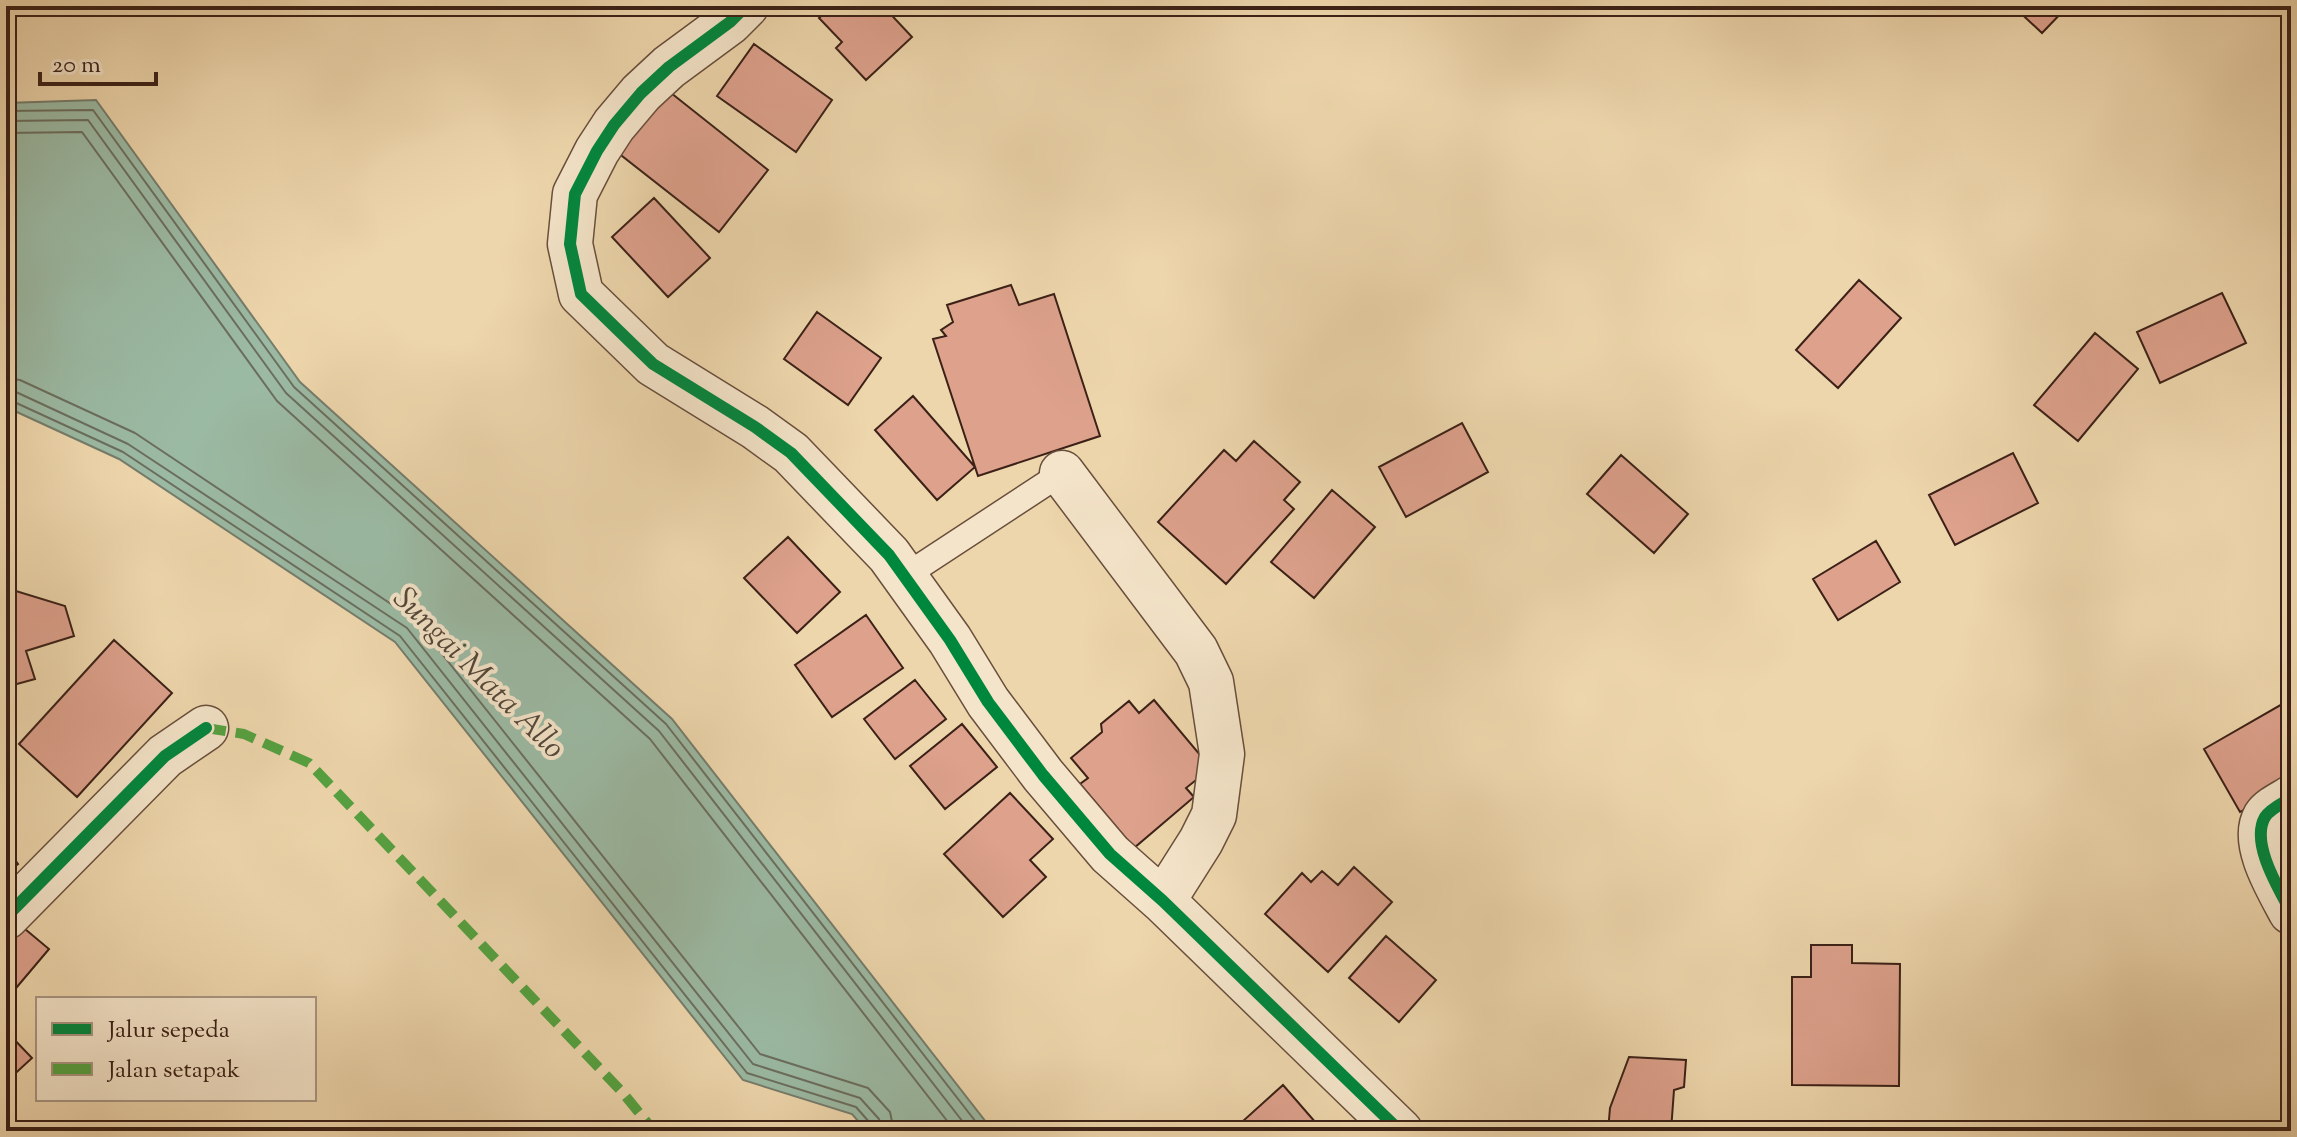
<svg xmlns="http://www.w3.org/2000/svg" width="2297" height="1137" viewBox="0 0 2297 1137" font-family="'Sorts Mill Goudy',serif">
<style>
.water{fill:#9bbaa4;stroke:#757d6c;stroke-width:2}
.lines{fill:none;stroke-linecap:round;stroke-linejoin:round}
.shore{stroke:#6b6e5e;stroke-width:2}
.building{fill:#dda18c;stroke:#3b2117;stroke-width:2}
.service-casing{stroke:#684e3c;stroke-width:27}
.minor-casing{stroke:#684e3c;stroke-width:47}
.service{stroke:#f4e4c9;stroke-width:24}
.minor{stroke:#f4e4c9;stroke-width:44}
.quiet{stroke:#54a240;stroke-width:10;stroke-dasharray:20 10;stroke-linecap:butt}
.cycleway-casing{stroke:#f4e4c9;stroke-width:17}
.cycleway{stroke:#00873e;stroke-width:12}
.labels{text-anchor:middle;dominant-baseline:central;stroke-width:8;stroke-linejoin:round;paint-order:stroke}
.water-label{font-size:32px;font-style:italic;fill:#53473a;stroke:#f4e4c9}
</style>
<rect width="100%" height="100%" fill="#eed6ac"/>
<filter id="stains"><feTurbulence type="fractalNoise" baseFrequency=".0025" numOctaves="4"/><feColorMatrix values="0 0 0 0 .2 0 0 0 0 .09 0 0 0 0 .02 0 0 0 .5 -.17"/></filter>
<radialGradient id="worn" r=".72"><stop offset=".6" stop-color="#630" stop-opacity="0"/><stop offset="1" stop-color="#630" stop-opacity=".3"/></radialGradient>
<path class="water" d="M96 100 300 382 672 719 993 1131H867L852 1114 743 1080 395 642 119 459 6 407V103Z"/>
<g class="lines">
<path class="shore" d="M6 111 93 110 294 387 666 724 983 1131
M6 121 88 120 286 393 659 731 970 1131
M6 133 82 132 277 401 650 739 955 1131
M6 378 20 380 135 433 415 620 760 1054 868 1088 890 1112 894 1131
M6 390 16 392 128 444 407 628 753 1064 860 1098 879 1119 882 1131
M6 400 12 401 123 452 400 636 747 1073 856 1107 870 1123 872 1131"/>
</g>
<path class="building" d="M832 6H883L912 37 866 80 836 48 842 42 819 18Z
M2013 6H2068L2042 33Z
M754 44 832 100 796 152 717 96Z
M666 89 768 170 719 232 617 152Z
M654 198 710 258 668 297 612 237Z
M1859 280 1901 318 1838 388 1796 350Z
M1011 285 1019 305 1054 294 1100 436 978 476 933 339 946 336 941 330 953 322 947 305Z
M2222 293 2246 343 2160 383 2137 332Z
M817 312 881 358 848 405 784 359Z
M2095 333 2138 369 2078 441 2034 405Z
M913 396 975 467 937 500 875 430Z
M1462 423 1488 472 1406 517 1379 467Z
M1254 441 1300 482 1284 500 1294 509 1226 584 1158 522 1224 450 1236 461Z
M2013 453 2038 503 1955 545 1929 495Z
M1621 455 1688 514 1654 553 1587 494Z
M1332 490 1375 527 1314 598 1271 562Z
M788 537 840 592 797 633 744 578Z
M1876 541 1900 582 1838 620 1813 579Z
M6 588 65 606 74 636 26 651 35 679 6 687Z
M866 615 903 668 832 717 795 665Z
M114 640 172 693 77 797 19 744Z
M915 680 946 719 895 759 864 719Z
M2291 699V783L2240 812 2204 749Z
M1154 700 1211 768 1186 788 1194 797 1134 848 1080 784 1088 778 1071 758 1102 732 1101 724 1129 701 1139 713Z
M962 724 997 767 945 809 910 766Z
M1010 793 1053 839 1030 860 1046 877 1003 917 944 854Z
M2291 819V869L2270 831Z
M6 847 18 864 6 873Z
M1354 867 1392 902 1328 972 1265 914 1302 873 1311 882 1322 871 1338 885Z
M13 919 49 949 6 1000V928Z
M1386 936 1436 980 1399 1022 1349 978Z
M1811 945H1852V963L1900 964 1899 1086 1792 1085V977H1811Z
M6 1031 32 1058 6 1082Z
M1629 1057 1686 1060 1684 1087 1674 1090 1671 1131H1608L1610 1108Z
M1283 1085 1323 1131H1251L1243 1121Z"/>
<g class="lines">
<g class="service-casing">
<path id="service" d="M905 576 1062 473"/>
</g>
<g class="minor-casing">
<path id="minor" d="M746 6 730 22 669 67 641 93 614 125 597 151 575 194 570 244 581 294 653 364 755 427 791 453 889 555 950 640 988 702 1043 775 1110 854 1163 901 1400 1131
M1062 473 1196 651 1211 682 1222 754 1214 815 1201 841 1163 901
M2291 798C2283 803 2270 809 2265 817 2250 843 2279 889 2291 912
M6 917 165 756 206 728"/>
</g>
<use href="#service" class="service"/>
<use href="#minor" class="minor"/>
<path class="quiet" d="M206 728 244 734 309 763 623 1093 654 1131"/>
<g class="cycleway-casing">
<path id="cycleway" d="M746 6 730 22 669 67 641 93 614 125 597 151 575 194 570 244 581 294 653 364 755 427 791 453 889 555 950 640 988 702 1043 775 1110 854 1163 901 1400 1131
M2291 798C2283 803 2270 809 2265 817 2250 843 2279 889 2291 912
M6 917 165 756 206 728"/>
</g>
<use href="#cycleway" class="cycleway"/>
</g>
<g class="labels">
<g class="water-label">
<text transform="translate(478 674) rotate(45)">Sungai Mata Allo</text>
</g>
</g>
<rect width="2297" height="1137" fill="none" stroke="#eed6ac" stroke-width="32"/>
<rect x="8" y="8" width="2281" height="1121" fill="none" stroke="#3b2117" stroke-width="4"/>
<rect x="16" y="16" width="2265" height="1105" fill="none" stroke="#3b2117" stroke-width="2"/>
<rect x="36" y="997" width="280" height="104" fill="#f4e4c9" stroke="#aa9682" stroke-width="2"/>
<rect x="52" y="1023" width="40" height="12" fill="#00873e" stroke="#aa9682" stroke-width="2"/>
<text x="108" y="1037" font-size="24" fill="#3b2117">Jalur sepeda</text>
<rect x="52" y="1063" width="40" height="12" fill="#54a240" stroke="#aa9682" stroke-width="2"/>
<text x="108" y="1077" font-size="24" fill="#3b2117">Jalan setapak</text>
<path d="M40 72v12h116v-12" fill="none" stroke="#3b2117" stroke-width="4"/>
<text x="52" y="72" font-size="24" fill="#3b2117" stroke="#f4e4c9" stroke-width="6" paint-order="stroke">20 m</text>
<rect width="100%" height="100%" filter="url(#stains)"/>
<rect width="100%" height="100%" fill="url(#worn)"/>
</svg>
